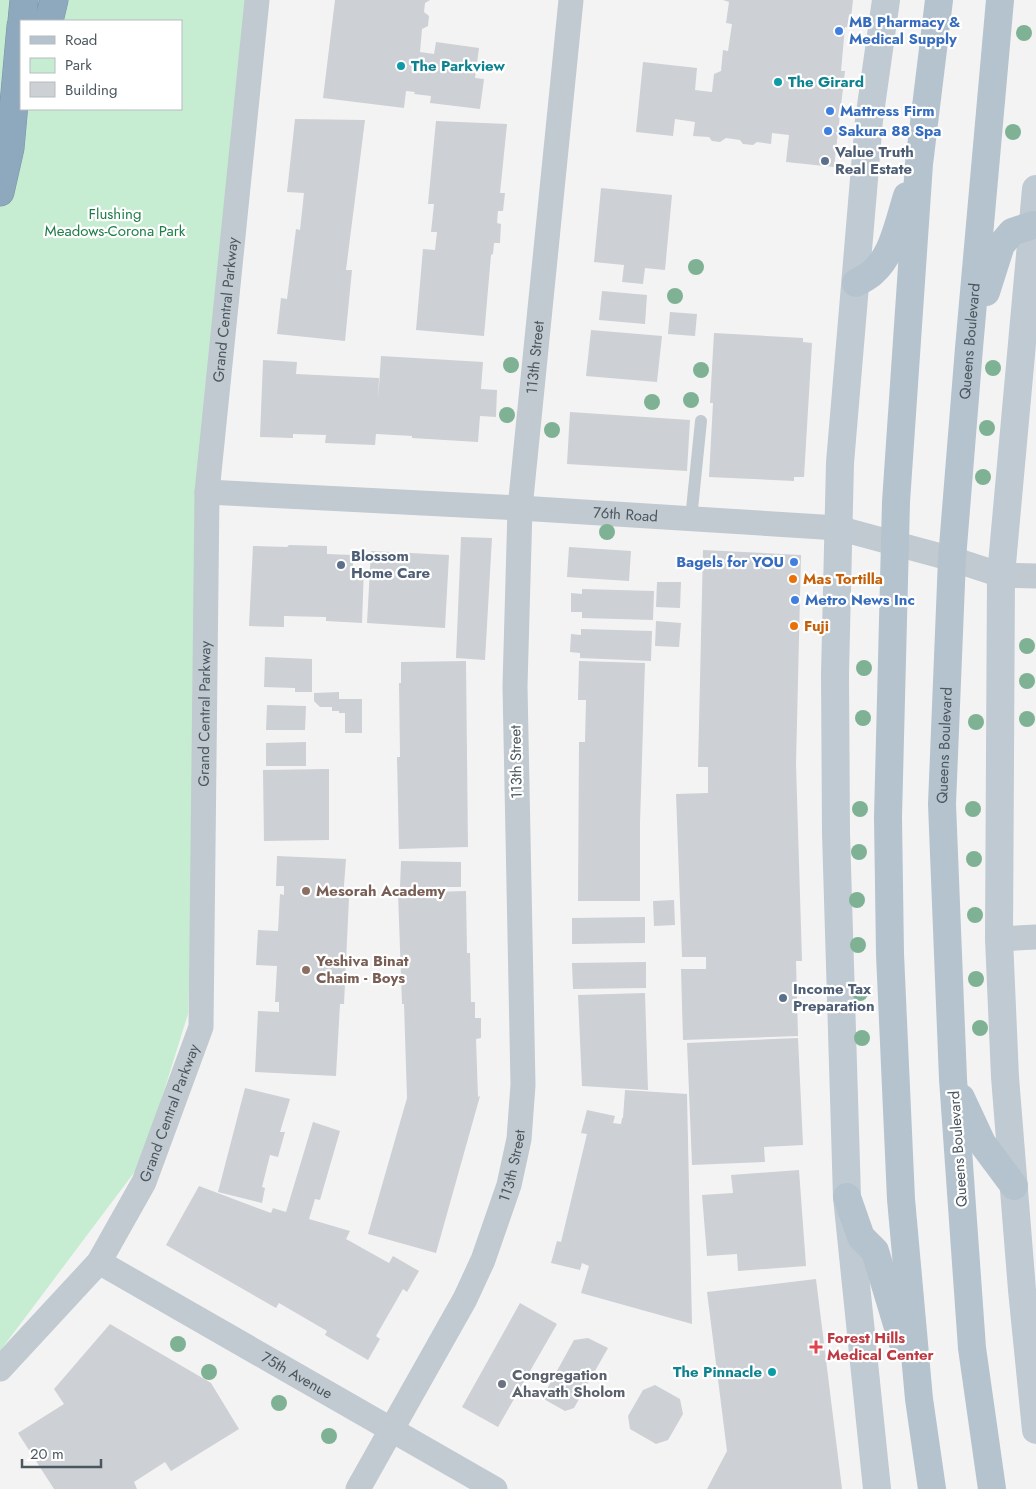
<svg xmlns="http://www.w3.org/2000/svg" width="1036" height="1489" viewBox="0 0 1036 1489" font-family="Jost,sans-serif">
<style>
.green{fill:#c6edd2;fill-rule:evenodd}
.building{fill:#cdd0d4}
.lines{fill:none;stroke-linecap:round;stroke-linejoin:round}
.highway-casing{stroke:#7993a9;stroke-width:29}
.lane{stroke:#c1cad0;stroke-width:12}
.street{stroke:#c1cad0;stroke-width:25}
.secondary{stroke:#c0cad2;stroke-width:28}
.primary{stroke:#b5c3ce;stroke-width:28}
.highway{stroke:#8ea8bd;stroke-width:28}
.tree{fill:#7fb294}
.shop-dot{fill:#3f7fe0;stroke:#fff;stroke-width:2}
.culture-dot{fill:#0f9aa8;stroke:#fff;stroke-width:2}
.service-dot{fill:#5c6f8a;stroke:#fff;stroke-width:2}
.food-dot{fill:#e8710a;stroke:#fff;stroke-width:2}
.education-dot{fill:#8d6e63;stroke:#fff;stroke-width:2}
.health-dot{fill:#e0444e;stroke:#fff;stroke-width:2}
.worship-dot{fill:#6b7280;stroke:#fff;stroke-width:2}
.labels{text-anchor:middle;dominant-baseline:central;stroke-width:4.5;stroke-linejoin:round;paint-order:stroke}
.shop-label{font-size:15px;font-weight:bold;fill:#366cbe;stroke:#fff;text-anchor:start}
.culture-label{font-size:15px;font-weight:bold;fill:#0d838f;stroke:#fff;text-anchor:start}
.service-label{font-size:15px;font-weight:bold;fill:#4e5e75;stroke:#fff;text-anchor:start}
.park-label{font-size:15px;fill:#1f7d47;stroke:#fff}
.street-label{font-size:15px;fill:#4b575f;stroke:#fff}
.food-label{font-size:15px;font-weight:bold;fill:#c56008;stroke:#fff;text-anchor:start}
.education-label{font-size:15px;font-weight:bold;fill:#785e54;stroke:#fff;text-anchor:start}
.health-label{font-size:15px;font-weight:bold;fill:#be3a42;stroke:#fff;text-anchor:start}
.worship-label{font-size:15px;font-weight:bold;fill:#5b616d;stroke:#fff;text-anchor:start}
</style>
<rect width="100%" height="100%" fill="#f4f3f3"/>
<path class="green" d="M0 0H248L207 488 188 1014 142 1162 0 1351ZM21 21H181V109H21Z"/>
<path class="building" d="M335 0H430L425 3 424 12 429 16 428 26 422 29 420 52 434 54 436 42 479 48 475 78 484 79 480 109 430 103 431 96 414 94 415 92 406 91 404 108 323 98Z
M723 0H853L850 28 845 27 841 71H845L834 167 786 162 789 135 772 133 771 144 757 142 753 145 743 144 740 140 726 138 720 142 712 141 709 137 693 136 695 122 675 119 673 136 636 132 643 62 697 68 695 90 712 92 714 74 721 71 723 50 728 51 732 24 726 23 729 2Z
M295 119 365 120 346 270H352L345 341 277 334 281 298 287 299 296 229 300 230 304 193 287 192Z
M436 121 507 124 500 193H505L503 211H498L497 223 501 224 500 243H494L493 254 491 255 484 336 416 330 423 249 435 250 437 232H431L434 204H428Z
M601 188 672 195 665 270 645 268 643 284 622 282 624 265 594 262Z
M602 291 647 295 645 324 599 320Z
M670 312 697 314 695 336 668 334Z
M591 330 662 336 657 382 586 376Z
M714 333 803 338V342L812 343 804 477H794V481L709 477 713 403H710Z
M381 356 483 362 481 389 497 390 496 417 480 416 478 442 412 438V436L376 434 375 445 325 443 326 435 293 434V438L260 437 263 360 297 362 296 374 379 378 378 401Z
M570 412 690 420 687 471 567 464Z
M461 537 492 538 485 660 456 658Z
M289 545 327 546V554L353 555V566L364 567 362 623 326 621V617H324L284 616V627L249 626 253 546 287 547Z
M569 547 631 551 629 581 567 577Z
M703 550 801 555 796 764 802 961H796L798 1036 683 1040 681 969H706V957H682L676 794 708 793V767H698Z
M371 551 449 555 445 628 367 623Z
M657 582H681L680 608 656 607Z
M582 589 654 591 653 620 582 618V612H571V593L582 594Z
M656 621 681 623 679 647 655 646Z
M581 629 652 631 651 661 580 658V653L570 652 571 634 581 635Z
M265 657 312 659V692H295V688L264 687Z
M466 661 468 847 399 849 397 757H400L399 683H401V662Z
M579 661 645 663 640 823V901H578L579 742H585L586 700H578Z
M339 692V699H362V733H345V713H339V711H332V707H320L314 701V693Z
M267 705 306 706 305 730H266Z
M306 742V766H266V743Z
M329 769V840L264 841 263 770Z
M277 856 346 859 343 898H349L344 1004H340L336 1076 255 1072 258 1011 279 1012V1002H275L277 966 256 965 258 930 278 931 280 894 284 895V886H276Z
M401 861 461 862V887H400Z
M466 891 467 953H470L471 1002H475V1018H481V1038L476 1039 478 1097 480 1096 436 1253 368 1234 407 1098 404 1004H402L398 893Z
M674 900 675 925 654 926 653 901Z
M645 917V943L572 944V918Z
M646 962V988L573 989 572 963Z
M645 993 648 1090 582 1086 578 995Z
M798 1038 803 1145 764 1147 765 1162 692 1165 687 1043Z
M245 1088 290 1099 280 1132H285L278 1157 270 1155 262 1187 265 1188 262 1203 218 1192Z
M625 1090 687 1094 692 1324 581 1293 589 1266 582 1263 580 1270 551 1263 557 1241 561 1242 587 1134 581 1133 587 1110 615 1116 613 1123 621 1124 622 1118H623Z
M313 1122 340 1131 320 1200 315 1199 309 1219 350 1231 346 1239 389 1263 393 1256 419 1271 407 1292 403 1289 376 1336 380 1339 368 1360 325 1335 327 1331 279 1303 276 1308 166 1245 199 1186 271 1213 273 1208 286 1212Z
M799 1170 806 1266 738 1271 737 1254 707 1256 702 1195 733 1193 731 1175Z
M816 1279 842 1489H707L727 1451 707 1292Z
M520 1303 557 1324 498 1427 462 1407Z
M110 1324 211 1383 239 1429 171 1471 165 1462 134 1482 137 1489H54L18 1433 64 1404 54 1389Z
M588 1338 608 1348 574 1408 565 1411 542 1398 574 1340Z
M655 1385 680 1399 683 1414 668 1440 656 1444 630 1429 628 1416 643 1390Z"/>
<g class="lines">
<g class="highway-casing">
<path id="highway" d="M22 21 24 0
M49 21 54 0
M0 192 10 148 21 26"/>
</g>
<path class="lane" d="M691 519 701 421"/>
<g class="street">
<path id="s1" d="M207 492 520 508 838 528 952 559 1001 575 1036 576"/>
<path d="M999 939 1036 937"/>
<path id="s2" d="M99 1262 495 1489"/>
<path id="s3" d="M0 1369 99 1262 144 1182 201 1027 207 492 257 0"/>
<path id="s4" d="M358 1489 465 1299 483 1260 509 1185 519 1139 523 1085 515 686 520 508 571 0"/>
</g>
<path class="secondary" d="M1036 189 1001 575 999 939 1005 1077 1022 1290 1036 1430
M877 1489 847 1197 836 833 835 674 840 463 869 120 886 0"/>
<g class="primary">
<path d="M856 283C861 280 868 277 873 272 893 255 899 221 907 196"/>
<path d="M986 292 1001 245 1012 232 1033 225"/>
<path d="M961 1098 982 1143 1014 1186"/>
<path d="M847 1197 861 1237 875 1251 902 1341"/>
<path d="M932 1489 919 1399 901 1199 890 954 888 817 896 502 919 164 939 0"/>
<path id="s5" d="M992 1489 972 1348 953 1079 942 804 952 559 969 348 1000 0"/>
</g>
<use href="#highway" class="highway"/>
</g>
<g class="tree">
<circle cx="1024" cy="33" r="8"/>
<circle cx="1013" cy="132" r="8"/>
<circle cx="696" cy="267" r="8"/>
<circle cx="675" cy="296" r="8"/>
<circle cx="511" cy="365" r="8"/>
<circle cx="993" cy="368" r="8"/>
<circle cx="701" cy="370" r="8"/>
<circle cx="691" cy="400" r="8"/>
<circle cx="652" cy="402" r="8"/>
<circle cx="507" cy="415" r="8"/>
<circle cx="987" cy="428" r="8"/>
<circle cx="552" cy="430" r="8"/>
<circle cx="983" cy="477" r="8"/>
<circle cx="607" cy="532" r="8"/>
<circle cx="1027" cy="646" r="8"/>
<circle cx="864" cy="668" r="8"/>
<circle cx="1027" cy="681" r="8"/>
<circle cx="863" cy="718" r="8"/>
<circle cx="1027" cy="719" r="8"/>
<circle cx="976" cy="722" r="8"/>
<circle cx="860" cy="809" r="8"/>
<circle cx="973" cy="809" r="8"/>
<circle cx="859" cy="852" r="8"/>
<circle cx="974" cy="859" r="8"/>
<circle cx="857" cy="900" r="8"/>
<circle cx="975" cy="915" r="8"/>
<circle cx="858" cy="945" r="8"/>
<circle cx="976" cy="979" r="8"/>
<circle cx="860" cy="993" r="8"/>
<circle cx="980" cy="1028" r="8"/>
<circle cx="862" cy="1038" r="8"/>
<circle cx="178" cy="1344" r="8"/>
<circle cx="209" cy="1372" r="8"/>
<circle cx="279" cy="1403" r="8"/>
<circle cx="329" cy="1436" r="8"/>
</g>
<g class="shop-dot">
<circle cx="839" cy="31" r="5"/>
<circle cx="830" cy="111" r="5"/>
<circle cx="828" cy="131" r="5"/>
<circle cx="794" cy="562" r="5"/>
<circle cx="795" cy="600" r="5"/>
</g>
<g class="culture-dot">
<circle cx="401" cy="66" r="5"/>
<circle cx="778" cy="82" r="5"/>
<circle cx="772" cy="1372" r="5"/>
</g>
<g class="service-dot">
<circle cx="825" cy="161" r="5"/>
<circle cx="341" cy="565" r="5"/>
<circle cx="783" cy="998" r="5"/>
</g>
<g class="food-dot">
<circle cx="793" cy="579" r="5"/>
<circle cx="794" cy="626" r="5"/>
</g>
<g class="education-dot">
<circle cx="306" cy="891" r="5"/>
<circle cx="306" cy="970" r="5"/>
</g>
<path class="health-dot" d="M813.5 1339.5h5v5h5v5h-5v5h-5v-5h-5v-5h5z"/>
<circle class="worship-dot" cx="502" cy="1384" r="5"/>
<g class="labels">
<g class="shop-label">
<text x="849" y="22">MB Pharmacy &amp;<tspan x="849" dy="17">Medical Supply</tspan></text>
<text x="840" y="111">Mattress Firm</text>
<text x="838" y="131">Sakura 88 Spa</text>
<text x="784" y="562" text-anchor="end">Bagels for YOU</text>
<text x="805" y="600">Metro News Inc</text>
</g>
<g class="culture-label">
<text x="411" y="66">The Parkview</text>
<text x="788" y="82">The Girard</text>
<text x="762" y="1372" text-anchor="end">The Pinnacle</text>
</g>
<g class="service-label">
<text x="835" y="152">Value Truth<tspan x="835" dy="17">Real Estate</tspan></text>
<text x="351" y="556">Blossom<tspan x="351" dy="17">Home Care</tspan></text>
<text x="793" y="989">Income Tax<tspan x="793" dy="17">Preparation</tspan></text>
</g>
<g class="park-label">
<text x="115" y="214">Flushing<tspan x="115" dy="17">Meadows-Corona Park</tspan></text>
</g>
<g class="street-label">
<text stroke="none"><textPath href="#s3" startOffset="1121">Grand Central Parkway</textPath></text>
<text stroke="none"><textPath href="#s5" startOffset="1151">Queens Boulevard</textPath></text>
<text stroke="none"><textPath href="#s4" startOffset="1170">113th Street</textPath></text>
<text stroke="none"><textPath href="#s1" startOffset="419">76th Road</textPath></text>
<text stroke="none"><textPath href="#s3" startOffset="716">Grand Central Parkway</textPath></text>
<text stroke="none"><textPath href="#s5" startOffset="746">Queens Boulevard</textPath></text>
<text transform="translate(516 762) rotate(-91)">113th Street</text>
<text stroke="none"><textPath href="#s3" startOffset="311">Grand Central Parkway</textPath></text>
<text transform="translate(958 1149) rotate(-94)">Queens Boulevard</text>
<text stroke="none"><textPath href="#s4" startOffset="360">113th Street</textPath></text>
<text stroke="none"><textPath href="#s2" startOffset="228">75th Avenue</textPath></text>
</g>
<g class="food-label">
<text x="803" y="579">Mas Tortilla</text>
<text x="804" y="626">Fuji</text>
</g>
<g class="education-label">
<text x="316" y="891">Mesorah Academy</text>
<text x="316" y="961">Yeshiva Binat<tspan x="316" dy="17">Chaim - Boys</tspan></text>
</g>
<g class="health-label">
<text x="827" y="1338">Forest Hills<tspan x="827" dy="17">Medical Center</tspan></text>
</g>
<g class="worship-label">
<text x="512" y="1375">Congregation<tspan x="512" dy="17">Ahavath Sholom</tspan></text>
</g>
</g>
<rect x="20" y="20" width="162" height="90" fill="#ffffff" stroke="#b7bcbf"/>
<rect x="30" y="36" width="25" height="8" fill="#b5c3ce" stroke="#b7bcbf"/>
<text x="65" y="45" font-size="15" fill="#4b575f">Road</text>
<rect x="30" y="58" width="25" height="15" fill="#c6edd2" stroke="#b7bcbf"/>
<text x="65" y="70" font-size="15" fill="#4b575f">Park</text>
<rect x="30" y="82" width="25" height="15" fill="#cdd0d4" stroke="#b7bcbf"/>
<text x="65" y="95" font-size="15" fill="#4b575f">Building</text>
<path d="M22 1459v8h79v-8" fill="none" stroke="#4b575f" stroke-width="2.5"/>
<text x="30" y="1459" font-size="15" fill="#4b575f" stroke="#ffffff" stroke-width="4" paint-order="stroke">20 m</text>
</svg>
